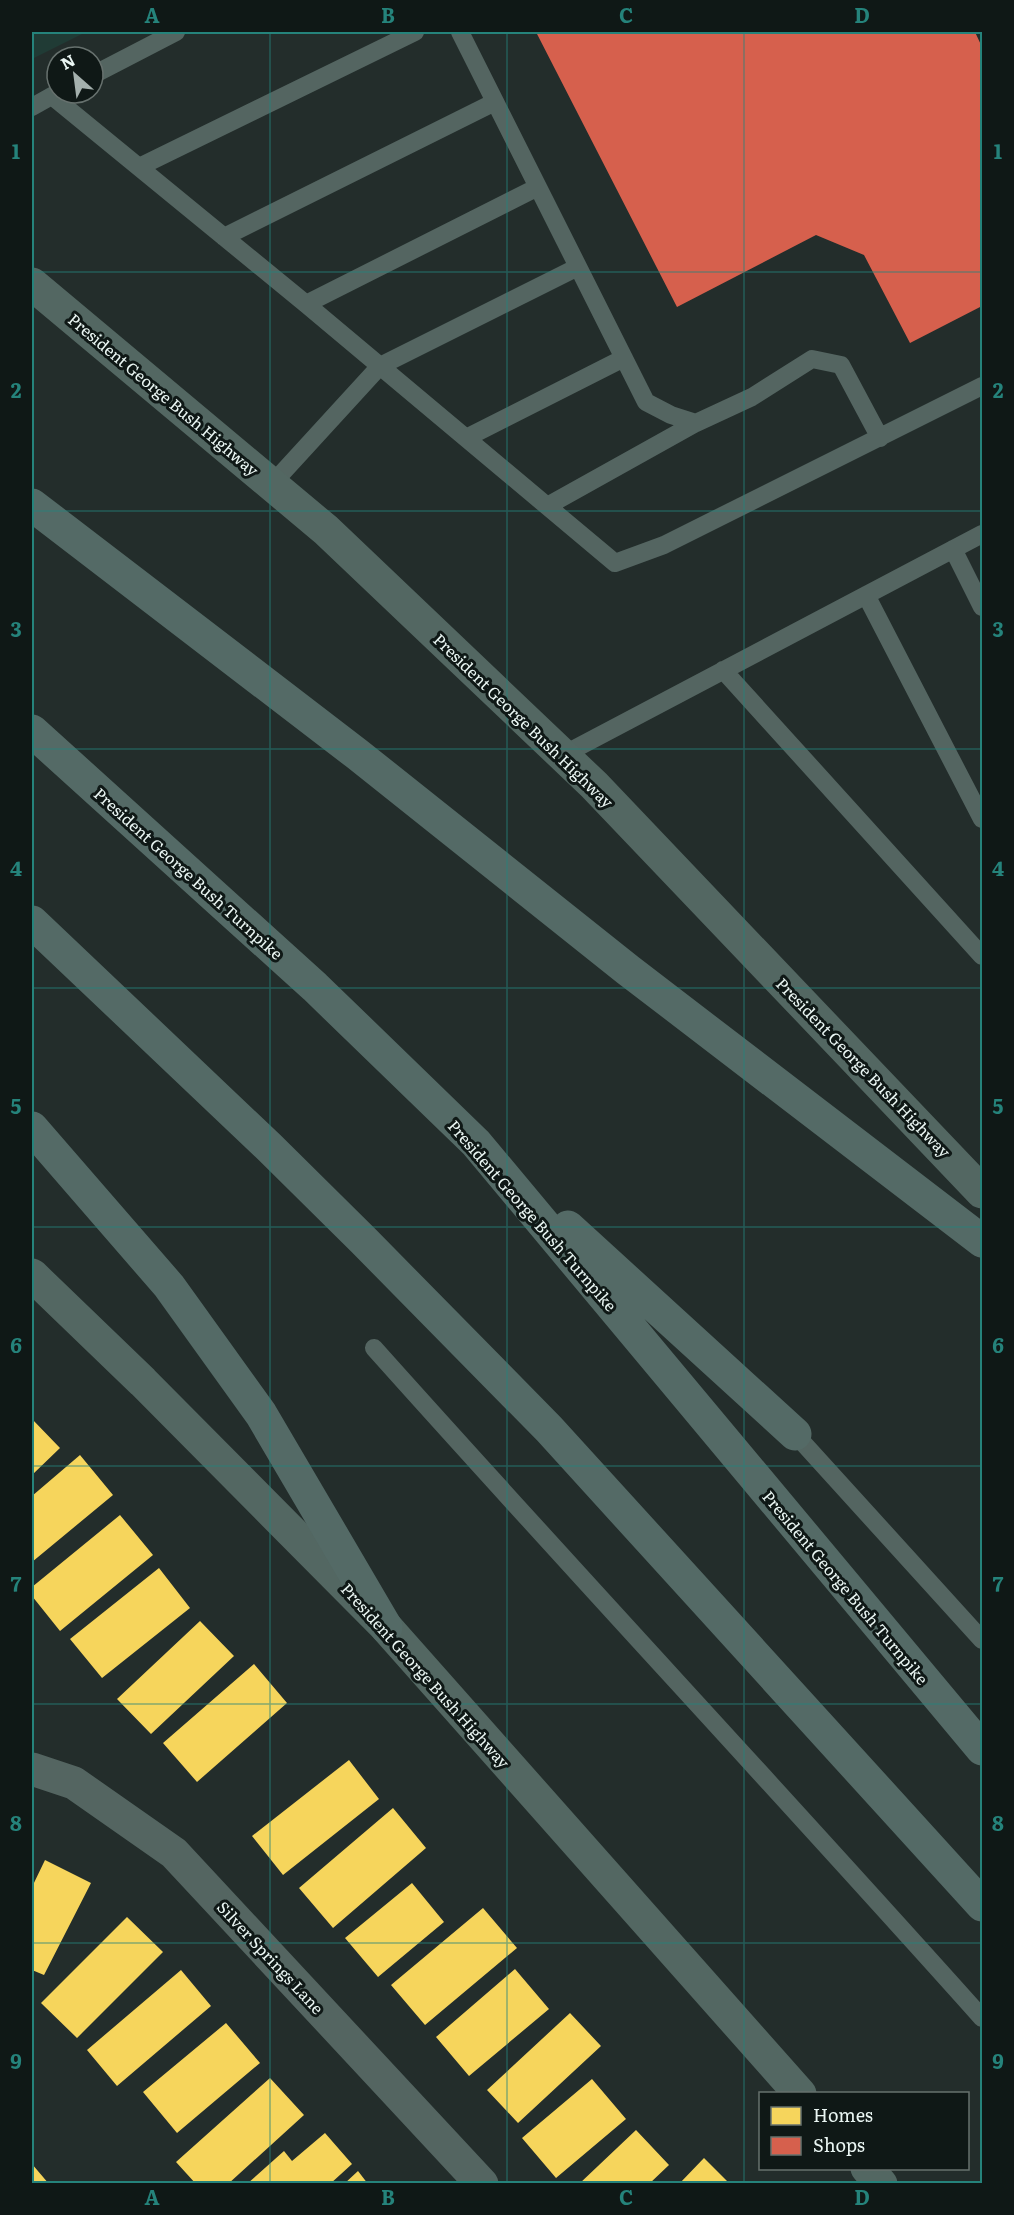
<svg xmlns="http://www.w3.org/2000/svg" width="1014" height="2215" viewBox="0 0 1014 2215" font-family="Literata,serif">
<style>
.built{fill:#203b35}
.homes{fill:#f6d55c}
.shops{fill:#d6604d}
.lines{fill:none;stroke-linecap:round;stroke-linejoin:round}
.lane{stroke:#546561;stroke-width:18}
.street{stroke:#546561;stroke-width:33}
.secondary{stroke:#536762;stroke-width:33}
.highway{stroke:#546a66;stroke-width:33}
.grid{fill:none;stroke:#25837b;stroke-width:1.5;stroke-opacity:0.55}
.labels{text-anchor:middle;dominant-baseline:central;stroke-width:6;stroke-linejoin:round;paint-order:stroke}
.street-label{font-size:16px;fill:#eaf6f3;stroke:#0f1816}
.neatline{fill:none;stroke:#25837b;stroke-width:2}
.grid-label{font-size:20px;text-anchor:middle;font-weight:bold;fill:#25837b}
</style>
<rect width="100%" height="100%" fill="#232d2b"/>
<path class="built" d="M32 32H86L32 59Z"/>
<path class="homes" d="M32 1419 60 1448 32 1475Z
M80 1455 113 1495 32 1562V1496Z
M120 1515 153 1555 60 1631 32 1596V1587Z
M159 1568 190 1608 102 1678 70 1639Z
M200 1621 234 1656 151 1734 117 1699Z
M254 1664 287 1703 197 1782 163 1743Z
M349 1760 379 1799 283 1875 252 1836Z
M393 1808 426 1848 333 1928 299 1888Z
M45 1860 91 1883 44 1975 32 1970V1887Z
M412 1883 444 1922 378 1977 345 1938Z
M483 1908 517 1948 425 2025 391 1985Z
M127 1917 163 1952 77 2038 41 2003Z
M515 1969 549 2009 469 2076 436 2037Z
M181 1970 211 2006 117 2086 87 2050Z
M570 2013 601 2046 518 2123 487 2090Z
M226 2023 260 2063 177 2133 143 2092Z
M270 2078 304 2115 228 2184H196L176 2162Z
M592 2079 626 2119 556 2178 522 2138Z
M636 2130 669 2165 649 2184H579Z
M325 2133 352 2164 330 2184H247L284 2151 292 2161Z
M704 2158 730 2184H679Z
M32 2164 49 2184H32Z
M358 2171 368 2184H344Z"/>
<path class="shops" d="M536 32H975L982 47V306L910 343 864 255 816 235 677 307Z"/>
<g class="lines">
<path class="lane" d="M460 32 646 402 671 415 696 423 752 397 812 359 841 365 880 438
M93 75 176 32
M52 96 306 304 615 563 664 545 982 386
M32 107 57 93
M139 167 415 32
M224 237 495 102
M306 304 538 187
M466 438 624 358
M272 484 380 366 578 267
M547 506 696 423
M953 549 982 607
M866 595 982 819
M723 670 982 956
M563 755 982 534
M374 1348C575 1573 781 1793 982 2018
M795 1434 982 1640"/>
<path class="street" d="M32 1769 74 1783 174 1853 482 2184"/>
<path class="secondary" d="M32 284 326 530 594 785 982 1192
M32 1275 143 1382 386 1627 800 2094
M867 2168 881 2184"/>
<path class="highway" d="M32 505 357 754 628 970 982 1241
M32 731 315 987 476 1143 982 1749
M32 922 269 1147 363 1240 549 1429 982 1905
M32 1128 169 1286 261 1414 386 1627
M568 1227 795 1434"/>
</g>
<path class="grid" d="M270 32V2184M507 32V2184M744 32V2184M32 272H982M32 511H982M32 749H982M32 988H982M32 1227H982M32 1466H982M32 1704H982M32 1943H982"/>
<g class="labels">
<g class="street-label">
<text transform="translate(164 394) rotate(40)">President George Bush Highway</text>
<text transform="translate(524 720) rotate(44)">President George Bush Highway</text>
<text transform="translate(189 873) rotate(42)">President George Bush Turnpike</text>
<text transform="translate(864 1067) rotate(46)">President George Bush Highway</text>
<text transform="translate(533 1215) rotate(49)">President George Bush Turnpike</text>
<text transform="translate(846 1587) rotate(50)">President George Bush Turnpike</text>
<text transform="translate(426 1675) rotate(48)">President George Bush Highway</text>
<text transform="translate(271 1957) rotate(47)">Silver Springs Lane</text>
</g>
</g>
<rect width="1014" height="2215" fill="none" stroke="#0f1816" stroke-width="66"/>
<rect x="759" y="2092" width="210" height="78" fill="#0f1816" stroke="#67716e" stroke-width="1.5"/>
<rect x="771" y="2107" width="30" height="18" fill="#f6d55c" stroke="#67716e" stroke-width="1.5"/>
<text x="813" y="2122" font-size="18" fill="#eaf6f3">Homes</text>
<rect x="771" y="2137" width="30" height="18" fill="#d6604d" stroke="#67716e" stroke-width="1.5"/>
<text x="813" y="2152" font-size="18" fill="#eaf6f3">Shops</text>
<g transform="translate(75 75) rotate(332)"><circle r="28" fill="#0f1816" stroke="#67716e" stroke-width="1.5"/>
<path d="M0-4.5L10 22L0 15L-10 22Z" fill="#a4b0ad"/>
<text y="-9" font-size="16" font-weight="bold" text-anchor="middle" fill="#eaf6f3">N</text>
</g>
<rect x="33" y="33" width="948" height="2149" class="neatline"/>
<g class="grid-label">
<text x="152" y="23">A</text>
<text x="388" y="23">B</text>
<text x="626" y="23">C</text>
<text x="862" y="23">D</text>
<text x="16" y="159">1</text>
<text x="998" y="159">1</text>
<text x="16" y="398">2</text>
<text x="998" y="398">2</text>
<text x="16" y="637">3</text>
<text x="998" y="637">3</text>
<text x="16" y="876">4</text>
<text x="998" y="876">4</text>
<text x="16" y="1114">5</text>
<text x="998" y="1114">5</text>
<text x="16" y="1353">6</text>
<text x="998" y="1353">6</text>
<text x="16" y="1592">7</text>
<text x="998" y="1592">7</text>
<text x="16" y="1831">8</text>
<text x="998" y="1831">8</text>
<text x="16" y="2069">9</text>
<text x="998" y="2069">9</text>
<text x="152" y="2205">A</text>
<text x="388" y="2205">B</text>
<text x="626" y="2205">C</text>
<text x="862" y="2205">D</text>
</g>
</svg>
